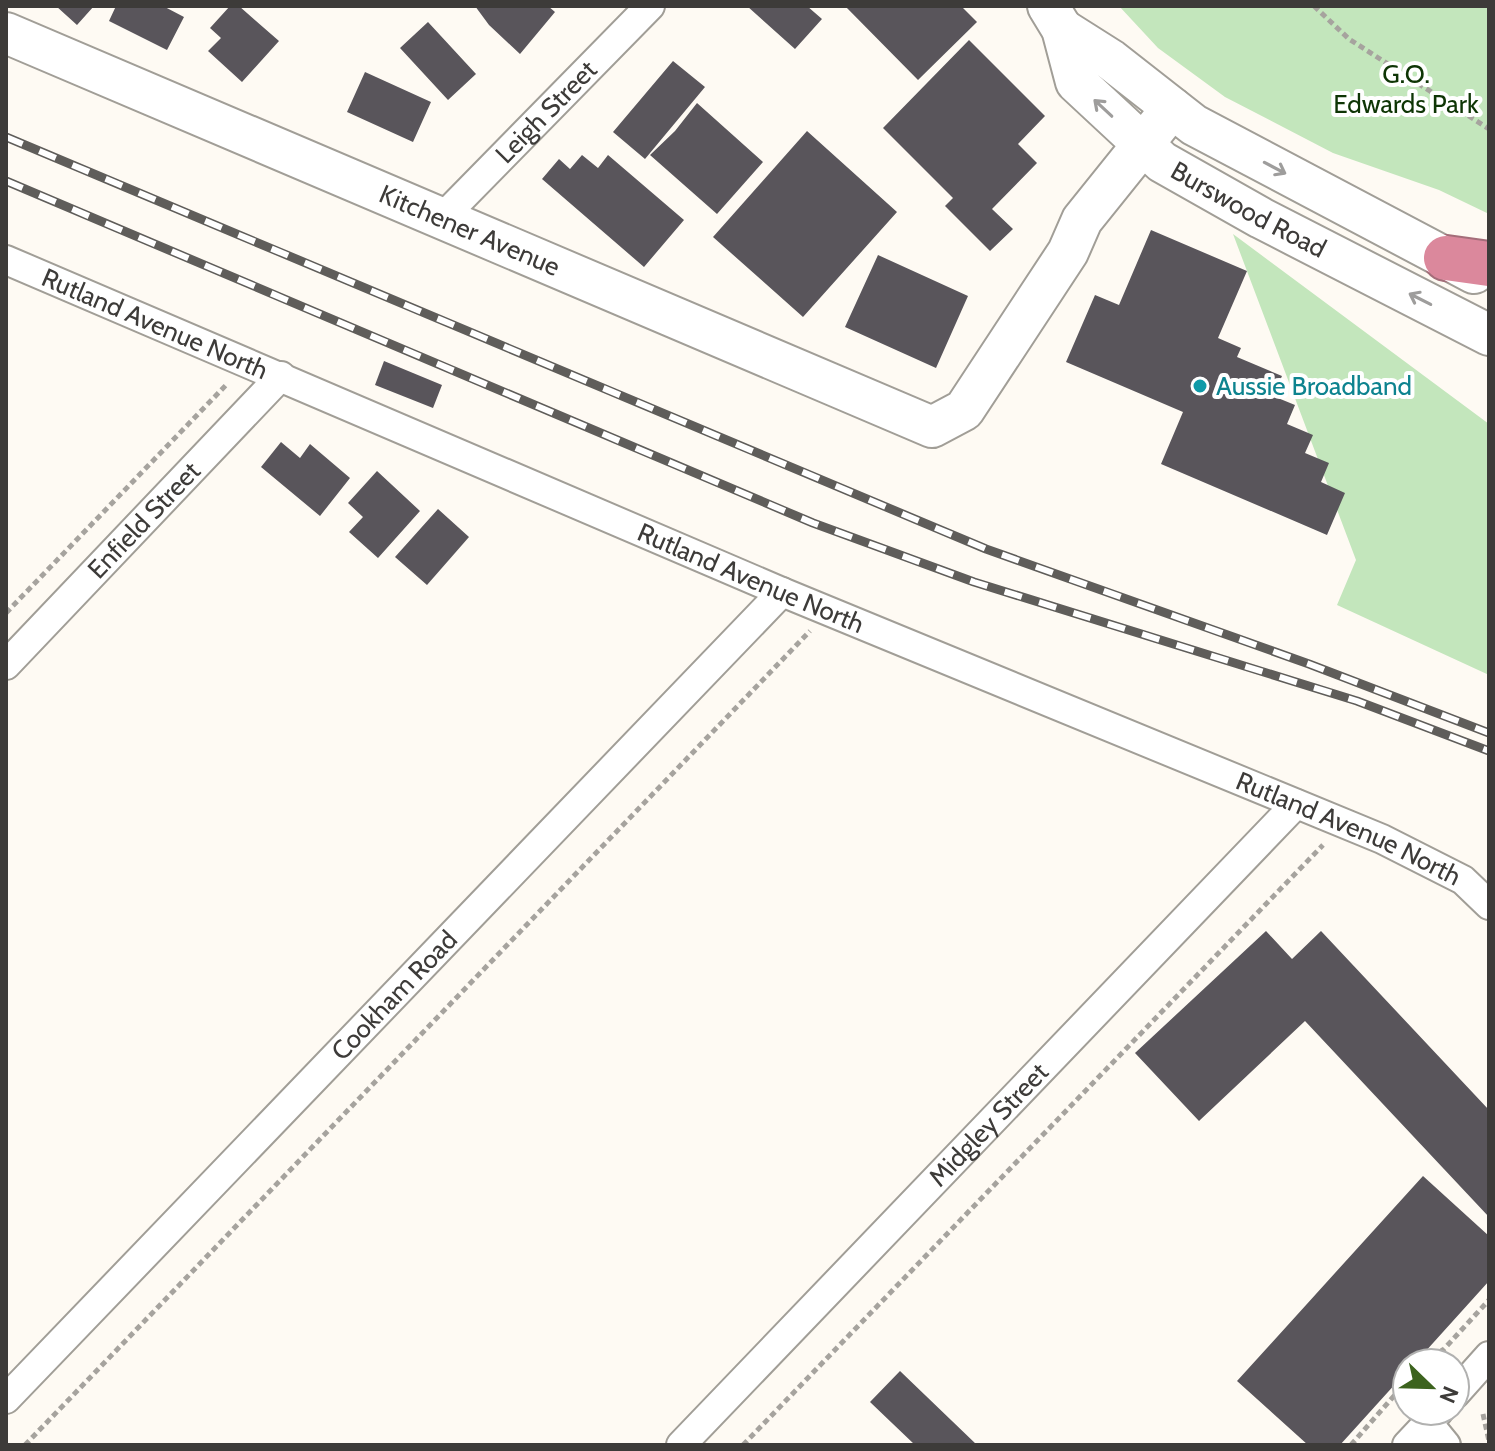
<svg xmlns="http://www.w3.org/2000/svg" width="1495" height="1451" viewBox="0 0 1495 1451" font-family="Cabin,sans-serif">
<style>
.green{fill:#c3e6bc}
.building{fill:#59555b}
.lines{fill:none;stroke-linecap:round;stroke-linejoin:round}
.street-casing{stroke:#a19e97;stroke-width:32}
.secondary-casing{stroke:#a19e97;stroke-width:44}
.highway-casing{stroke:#a46d79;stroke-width:48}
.path{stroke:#a6a39e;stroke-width:5;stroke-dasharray:6 4;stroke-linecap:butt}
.street{stroke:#fff;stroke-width:28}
.secondary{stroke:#fff;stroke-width:40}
.highway{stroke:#db889c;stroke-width:44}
.rail-casing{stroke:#5f5d5a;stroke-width:9}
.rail{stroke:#fff;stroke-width:6;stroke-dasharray:18;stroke-linecap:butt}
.oneway{stroke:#9e9d9c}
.culture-dot{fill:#0f9aa8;stroke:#fff;stroke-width:3}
.labels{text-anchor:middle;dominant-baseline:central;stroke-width:8;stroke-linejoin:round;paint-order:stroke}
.park-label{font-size:26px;fill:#0e3505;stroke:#fff}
.street-label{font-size:26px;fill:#3d3b39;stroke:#fff}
.culture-label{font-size:26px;fill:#0d838f;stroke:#fff;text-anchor:start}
</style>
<rect width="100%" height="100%" fill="#fefaf3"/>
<path class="green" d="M1119 6H1489V214L1439 190 1333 153 1225 97 1158 48Z
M1233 234 1489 424V675L1337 605 1356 560Z"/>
<path class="building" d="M56 6H94L77 25Z
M116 6H163L184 17 167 50 109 21Z
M230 6H239L279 41 242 82 208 51 221 38 210 28Z
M475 6H548L555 12 520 54 489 25Z
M747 6H807L822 19 795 49Z
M845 6H961L977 22 918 80Z
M428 22 476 74 448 100 400 48Z
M969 40 1045 116 1018 144 1037 163 992 209 1013 229 990 251 945 206 953 198 883 128Z
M673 61 705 87 645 159 613 132Z
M365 72 431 102 413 142 347 112Z
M697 103 763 162 717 214 650 155 675 131Z
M807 131 897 212 803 317 713 237Z
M582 155 598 168 608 155 684 220 644 267 542 179 559 159 570 169Z
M1151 230 1247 271 1218 338 1241 348 1237 357 1282 376 1273 396 1295 405 1287 424 1313 435 1305 453 1329 463 1321 482 1345 493 1327 535 1161 464 1183 412 1066 362 1095 295 1119 305Z
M878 255 968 296 936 368 845 327Z
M384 361 442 385 433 408 375 385Z
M281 442 300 458 310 444 350 478 320 516 261 467Z
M377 471 420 511 378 558 349 532 363 517 348 503Z
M438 509 469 537 427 585 395 557Z
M1266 931 1292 959 1321 931 1489 1110V1217L1305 1021 1199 1121 1135 1053Z
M1423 1176 1489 1236V1281L1415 1363H1407V1371L1340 1445H1308L1237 1381Z
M900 1371 977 1445H915L870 1402Z"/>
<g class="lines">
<g class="street-casing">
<g id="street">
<path id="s1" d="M441 219 650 6"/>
<path id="s2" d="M6 260 782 592 1382 839 1463 880 1489 905"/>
<path id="s3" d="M6 665 281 376"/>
<path d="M1455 1394 1489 1356"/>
<path id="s4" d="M6 1399 782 592"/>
<path d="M1428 1423 1446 1445"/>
<path id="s5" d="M681 1445 1296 804"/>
<path d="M1407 1445 1439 1411"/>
</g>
</g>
<g class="secondary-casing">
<g id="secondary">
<path id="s6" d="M1048 6 1062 29 1076 82 1162 162 1261 218 1489 335"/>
<path d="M1062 29 1111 60 1194 125 1474 273"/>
<path id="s7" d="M6 33 932 427 964 410 1068 252 1082 220 1172 108"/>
</g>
</g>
<g class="highway-casing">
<path id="highway" d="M1446 258 1489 264"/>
</g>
<path class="path" d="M1314 6 1349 39 1489 129
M6 613 228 383
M1423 1363 1444 1349 1489 1300
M1483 1414 1489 1441
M25 1445 810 631
M743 1445 1323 845
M1351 1445 1407 1381"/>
<use href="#street" class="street"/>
<use href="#secondary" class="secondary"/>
<use href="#highway" class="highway"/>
<g class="rail-casing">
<path id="rail" d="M6 137 986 549 1309 664 1489 733
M6 181 813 523 974 582 1357 701 1489 751"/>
</g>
<use href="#rail" class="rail"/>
</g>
<defs><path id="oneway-shaft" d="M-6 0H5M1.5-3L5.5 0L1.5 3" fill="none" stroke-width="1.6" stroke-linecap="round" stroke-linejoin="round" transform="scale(2)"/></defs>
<g class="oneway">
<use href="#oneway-shaft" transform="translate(1103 108) rotate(-137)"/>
<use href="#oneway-shaft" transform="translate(1275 168) rotate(28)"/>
<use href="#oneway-shaft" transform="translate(1420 299) rotate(-153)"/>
</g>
<circle class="culture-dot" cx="1200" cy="386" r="8"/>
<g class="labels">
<g class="park-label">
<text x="1406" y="74">G.O.<tspan x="1406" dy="30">Edwards Park</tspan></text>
</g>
<g class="street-label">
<text stroke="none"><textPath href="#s1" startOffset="150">Leigh Street</textPath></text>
<text stroke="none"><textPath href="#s6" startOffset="298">Burswood Road</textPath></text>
<text stroke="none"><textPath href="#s7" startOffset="504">Kitchener Avenue</textPath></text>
<text stroke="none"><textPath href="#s2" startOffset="162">Rutland Avenue North</textPath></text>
<text stroke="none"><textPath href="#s3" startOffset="200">Enfield Street</textPath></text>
<text stroke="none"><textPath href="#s2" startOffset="810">Rutland Avenue North</textPath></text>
<text stroke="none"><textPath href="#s2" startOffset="1458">Rutland Avenue North</textPath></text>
<text stroke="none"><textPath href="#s4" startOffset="560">Cookham Road</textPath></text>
<text stroke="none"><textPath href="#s5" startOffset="444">Midgley Street</textPath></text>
</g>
<g class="culture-label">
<text x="1216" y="386">Aussie Broadband</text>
</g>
</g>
<rect width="1495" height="1451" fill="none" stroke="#3d3b39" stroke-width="16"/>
<g transform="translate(1431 1387) rotate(113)"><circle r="38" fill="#ffffff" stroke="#b1b1b0" stroke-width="2"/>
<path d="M0-6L14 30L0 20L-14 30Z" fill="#3c631e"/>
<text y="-12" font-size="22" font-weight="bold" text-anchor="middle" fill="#3d3b39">N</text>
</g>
</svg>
